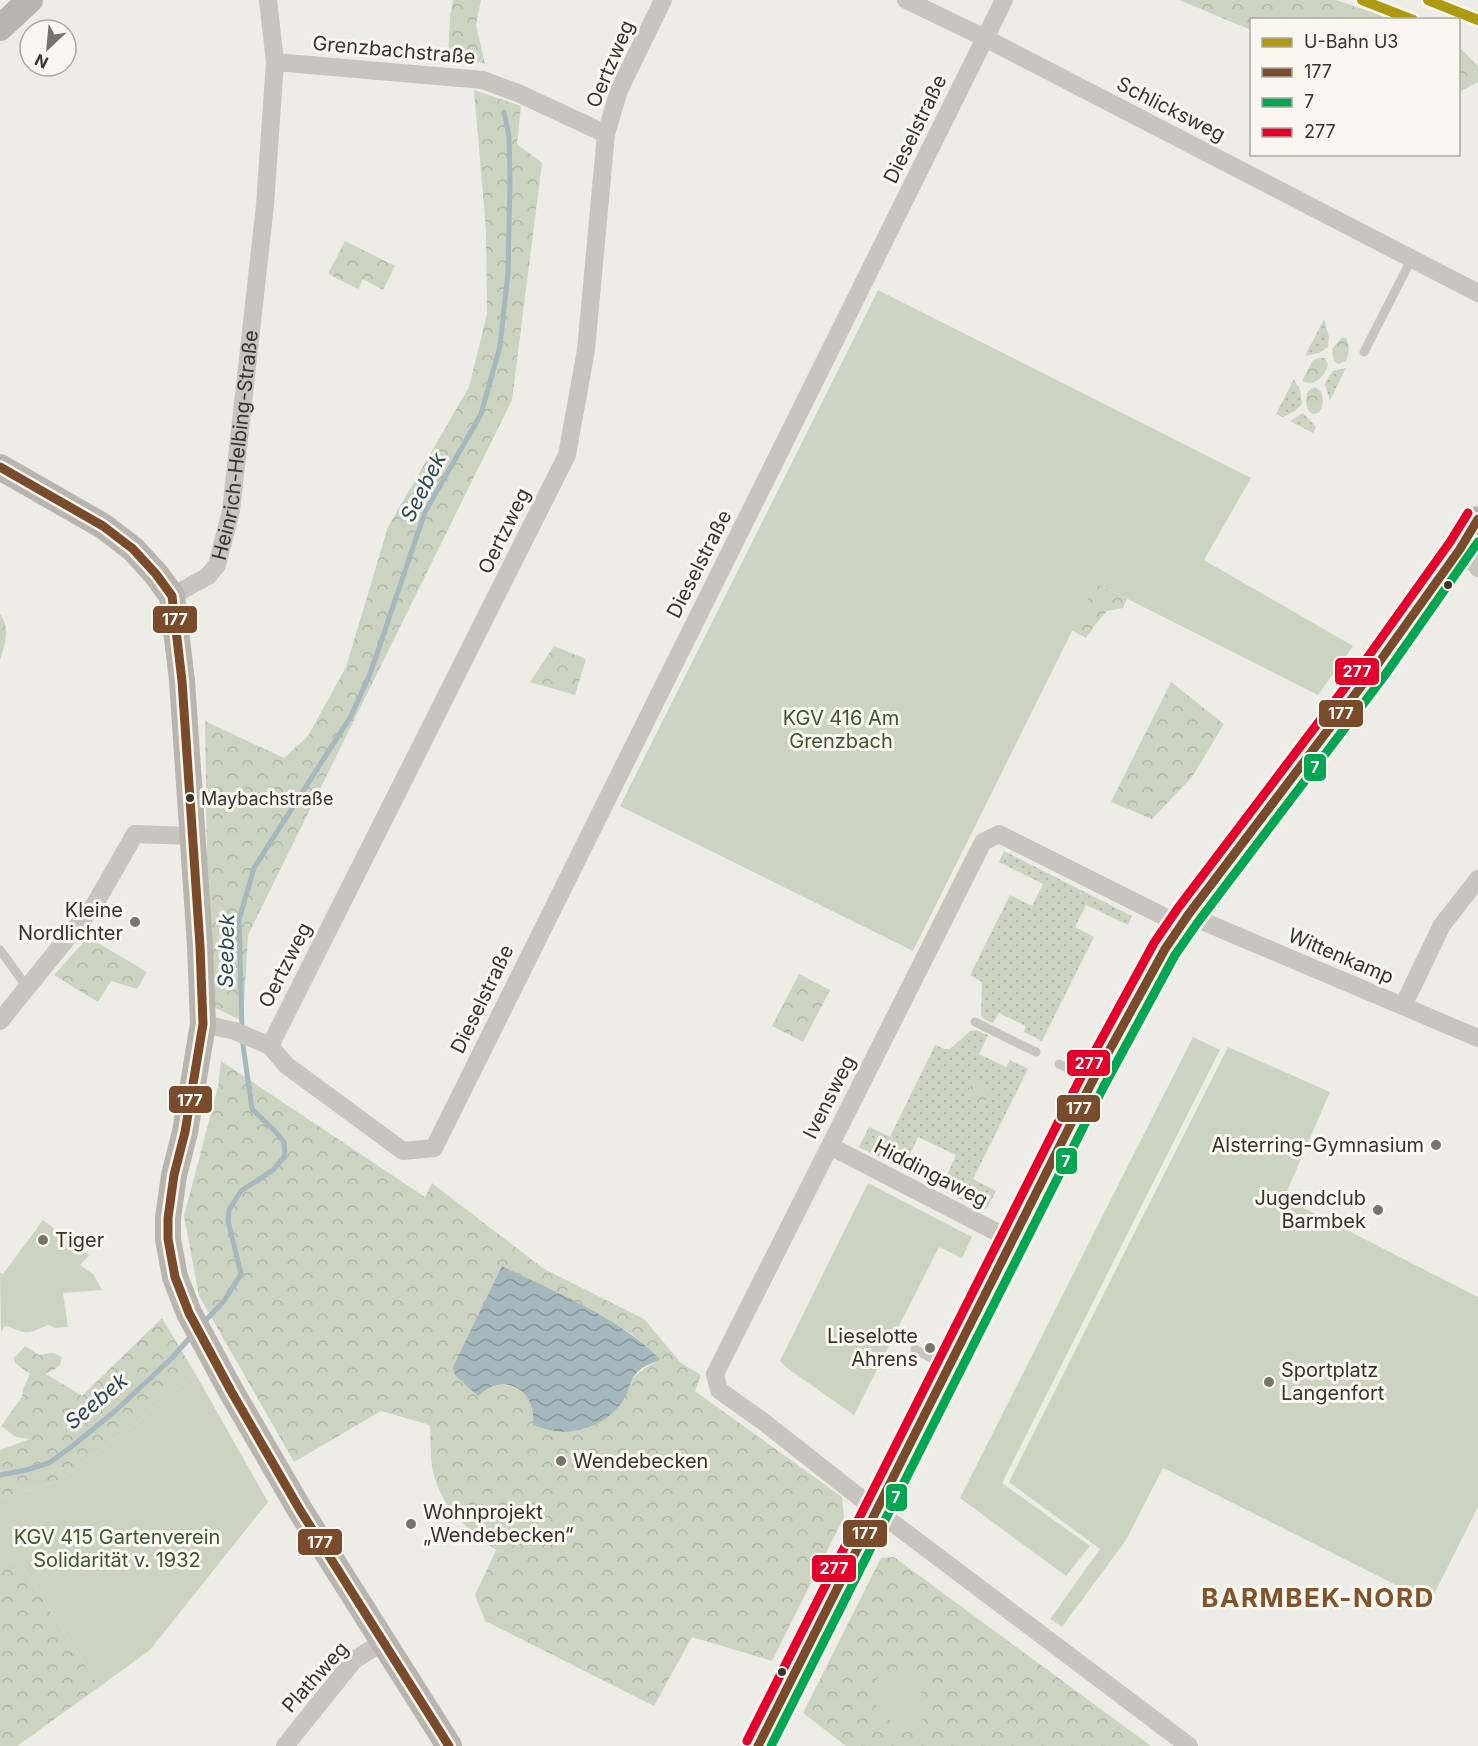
<svg xmlns="http://www.w3.org/2000/svg" width="1478" height="1746" viewBox="0 0 1478 1746" font-family="Inter,sans-serif">
<style>
.grass{fill:url(#grass-dots)}
.park{fill:url(#park-crowns);fill-rule:evenodd}
.garden{fill:#ccd4c1}
.water{fill:url(#water-waves)}
.lines{fill:none;stroke-linecap:round;stroke-linejoin:round}
.stream{stroke:#a4b8bd;stroke-width:5}
.lane{stroke:#c8c5be;stroke-width:9}
.street{stroke:#c8c5be;stroke-width:18}
.secondary{stroke:#b8b5af;stroke-width:26}
.bus-1-casing{stroke:#f9f7ef;stroke-width:14}
.bus-2-casing{stroke:#f9f7ef;stroke-width:14}
.bus-3-casing{stroke:#f9f7ef;stroke-width:14}
.bus-1{stroke:#7a4b2a;stroke-width:9}
.bus-2{stroke:#00a651;stroke-width:9}
.bus-3{stroke:#e4002b;stroke-width:9}
.metro-1-casing{stroke:#f9f7ef;stroke-width:15}
.metro-1{stroke:#b09912;stroke-width:10}
.bus-dot{fill:#39332c;stroke:#f9f7ef;stroke-width:2}
.poi-dot{fill:#78746d;stroke:#f9f7ef;stroke-width:2}
.labels{text-anchor:middle;dominant-baseline:central;stroke-width:6;stroke-linejoin:round;paint-order:stroke}
.bus-label{font-size:18px;fill:#39332c;stroke:#f9f7ef;text-anchor:start}
.street-label{font-size:20px;fill:#39332c;stroke:#f9f7ef}
.park-label{font-size:20px;fill:#405532;stroke:#f9f7ef}
.poi-label{font-size:20px;fill:#39332c;stroke:#f9f7ef;text-anchor:end}
.water-label{font-size:21px;font-style:italic;fill:#254857;stroke:#f9f7ef}
.district-label{font-size:26px;font-weight:bold;letter-spacing:1.5px;fill:#81532c;stroke:#f9f7ef}
.line-badge{stroke:#f9f7ef;stroke-width:2}
.badge-label{font-size:16px;text-anchor:middle;font-weight:bold;fill:#fff}
</style>
<defs>
<pattern id="grass-dots" width="8" height="8" patternUnits="userSpaceOnUse" patternTransform="scale(1.5)"><rect width="8" height="8" fill="#ccd4c1"/><path d="M2 2h.1M6 6h.1" fill="none" stroke="#b0b6a6" stroke-width="1.8" stroke-linecap="round"/></pattern>
<pattern id="park-crowns" width="20" height="18" patternUnits="userSpaceOnUse" patternTransform="scale(1.5)"><rect width="20" height="18" fill="#ccd4c1"/><path d="M2 6a3 3 0 1 1 6 0M12 15a3 3 0 1 1 6 0" fill="none" stroke="#b0b6a6"/></pattern>
<pattern id="water-waves" width="16" height="10" patternUnits="userSpaceOnUse" patternTransform="scale(1.5)"><rect width="16" height="10" fill="#a4b8bd"/><path d="M0 5q4-4 8 0t8 0" fill="none" stroke="#87969a"/></pattern>
</defs>
<rect width="100%" height="100%" fill="#eeece6"/>
<path class="grass" d="M1324 319 1329 337 1328 347 1319 353 1305 356Z
M1346 368 1330 400 1325 385 1326 381 1333 371Z
M1294 379 1300 390 1302 404 1295 411 1283 417 1276 414Z
M1303 413 1316 427 1313 433 1290 421Z
M1004 851 1132 916 1128 925 1086 905 1075 927 1094 937 1042 1041 1024 1032 1026 1026 999 1013 993 1023 984 1019 981 1015 982 982 970 975 1010 895 1032 906 1043 884 999 862Z
M976 1030 988 1035 979 1054 1006 1067 1010 1060 1028 1069 973 1179 996 1191 987 1208 982 1210 924 1181 930 1170 946 1177 956 1155 918 1137 908 1159 924 1167 919 1178 859 1147 869 1127 890 1137 935 1045 945 1049H950L970 1031Z"/>
<path class="park" d="M453 0H481L476 25 485 64 473 60 448 59 450 16Z
M1179 0H1336L1392 19 1252 20 1251 30Z
M1459 47 1478 66V82L1459 92Z
M474 90 521 106 517 144 542 163 512 400 248 935 243 1021 209 1005 205 721 284 758 308 736 346 667 388 527 469 387 487 314 486 230Z
M345 241 395 266 383 290 363 279 358 289 328 274Z
M1342 337 1346 338C1350 345 1349 354 1346 361L1338 364 1334 361 1332 349Z
M1319 358H1325L1328 364C1325 377 1315 387 1302 381L1313 360Z
M1315 387 1321 391C1324 400 1324 414 1312 414 1305 409 1305 399 1308 391Z
M1096 583 1127 599 1123 608 1107 611 1095 625 1086 638 1071 630Z
M0 614C11 629 5 643 0 660Z
M554 646 586 659 575 695 530 682Z
M1171 682 1224 724 1192 777 1152 819 1111 802Z
M88 937 147 972 137 989 111 981 98 1002 54 975Z
M799 974 830 990 803 1042 772 1026Z
M221 1061 425 1197 432 1183 544 1269 644 1319 681 1363 701 1375 695 1391 842 1497 844 1517 772 1661 692 1637 654 1706 485 1621 475 1595 496 1550C468 1531 441 1507 433 1472 430 1457 431 1441 430 1425L381 1411 294 1462 199 1296 184 1216 218 1087ZM604 1317 633 1335 660 1359C644 1370 635 1370 628 1390L534 1416C530 1389 508 1377 483 1391Z
M973 1081 991 1090 983 1106 965 1097Z
M162 1318 195 1373 134 1425 58 1481 0 1499V1450L30 1439 16 1437 1 1426 22 1397 23 1389 30 1374 15 1363 14 1358 25 1346 39 1355C51 1354 52 1350 62 1358 60 1369 54 1369 46 1374L82 1396Z
M0 1555 22 1566 99 1687 17 1746H0Z
M894 1557 1151 1746H846L803 1713 881 1558Z"/>
<path class="garden" d="M878 290 1251 478 1204 560 1353 646 1318 695 1096 583 913 951 620 806Z
M1193 1037 1220 1050 1002 1483 1090 1546 1066 1576 960 1498Z
M1228 1047 1330 1092 1284 1198 1478 1297V1507L1430 1602 1163 1468 1126 1540 1062 1627 1050 1619 1100 1549 1009 1482Z
M868 1183 972 1237 962 1258 939 1247 854 1415 787 1368 780 1361Z
M43 1220 89 1255 80 1265 93 1274 102 1290 63 1293 68 1327 55 1328 49 1325C41 1327 32 1334 24 1332 20 1332 11 1327 5 1326L1 1332 0 1273 3 1274Z
M195 1373 268 1502 150 1650 99 1687 22 1566 0 1555V1499L58 1481 134 1425Z
M892 1670C911 1671 927 1695 924 1714 922 1731 904 1731 893 1722 886 1717 878 1710 874 1702 868 1687 877 1674 892 1670Z"/>
<path class="water" d="M502 1266C556 1293 617 1316 660 1359 654 1363 645 1365 640 1370 630 1377 630 1389 624 1399 611 1421 581 1435 555 1431 548 1430 540 1427 533 1425 537 1390 504 1371 478 1396L455 1375 453 1367Z"/>
<g class="lines">
<path class="stream" d="M242 1029 239 920 254 868 351 716 370 674 425 512 481 414 500 346 508 273 510 181 509 136 504 112
M203 1323 224 1301 241 1274 228 1221 229 1210 241 1191 273 1170 285 1156 284 1142 275 1131 252 1109 242 1038
M0 1475 26 1470 49 1463 75 1444 114 1412 172 1358 193 1334"/>
<path class="lane" d="M1364 352 1412 258
M0 950 27 987
M975 1022 1036 1052
M1059 1064 1092 1080
M882 1332 893 1338
M915 1349 947 1367"/>
<g class="street">
<path d="M906 0 985 38 1478 293"/>
<path d="M275 62 483 80 518 93 606 134"/>
<path d="M1460 549 1470 557 1478 568"/>
<path id="s1" d="M172 596 208 576 217 565 231 511 265 205 275 62 268 0"/>
<path d="M1188 915 1478 1038"/>
<path d="M1181 925 999 834 983 842 715 1374 719 1390 765 1423 877 1511 1189 1746"/>
<path d="M1403 1006 1442 925 1478 879"/>
<path d="M0 1021 95 904 135 834 193 836"/>
<path d="M203 1024 235 1031 270 1046 286 1065 403 1151 434 1148 1004 0"/>
<path d="M270 1046 567 455 586 350 606 134 619 90 663 0"/>
<path d="M830 1146 1012 1240"/>
<path d="M285 1746 354 1660 383 1642"/>
</g>
<path class="secondary" d="M0 28 30 0
M0 467 103 526 133 549 156 574 172 596 182 681 188 769 200 946 203 1024 185 1132 174 1175 168 1218V1239L175 1277 189 1313 231 1391 300 1510 449 1746
M758 1746 1093 1080 1165 949 1188 915 1375 668 1460 549 1478 519"/>
<g class="bus-1-casing">
<path id="bus-1" d="M0 467 103 526 133 549 156 574 172 596 182 681 200 946 203 1024 185 1132 174 1175 168 1218V1239L175 1277 189 1313 231 1391 300 1510 449 1746
M758 1746 1093 1080 1165 949 1188 915 1375 668 1460 549 1478 519"/>
</g>
<g class="bus-2-casing">
<path id="bus-2" d="M771 1746 1104 1086 1175 955 1198 922 1385 675 1478 542"/>
</g>
<g class="bus-3-casing">
<path id="bus-3" d="M747 1741 1082 1075 1154 943 1178 908 1365 661 1450 542 1468 513"/>
</g>
<use href="#bus-1" class="bus-1"/>
<use href="#bus-2" class="bus-2"/>
<use href="#bus-3" class="bus-3"/>
<g class="metro-1-casing">
<path id="metro-1" d="M1362 0 1413 20
M1428 0 1478 20"/>
</g>
<use href="#metro-1" class="metro-1"/>
</g>
<g class="bus-dot">
<circle cx="1448" cy="585" r="5"/>
<circle cx="190" cy="798" r="5"/>
<circle cx="782" cy="1672" r="5"/>
</g>
<g class="poi-dot">
<circle cx="135" cy="922" r="6"/>
<circle cx="1436" cy="1145" r="6"/>
<circle cx="1378" cy="1210" r="6"/>
<circle cx="43" cy="1240" r="6"/>
<circle cx="930" cy="1348" r="6"/>
<circle cx="1269" cy="1382" r="6"/>
<circle cx="561" cy="1461" r="6"/>
<circle cx="411" cy="1524" r="6"/>
</g>
<g class="labels">
<g class="bus-label">
<text x="201" y="798">Maybachstraße</text>
</g>
<g class="street-label">
<text transform="translate(394 50) rotate(5)">Grenzbachstraße</text>
<text transform="translate(610 64) rotate(-67)">Oertzweg</text>
<text transform="translate(1171 109) rotate(27)">Schlicksweg</text>
<text transform="translate(915 129) rotate(-64)">Dieselstraße</text>
<text stroke="none"><textPath href="#s1" startOffset="177">Heinrich-Helbing-Straße</textPath></text>
<text transform="translate(504 531) rotate(-64)">Oertzweg</text>
<text transform="translate(699 564) rotate(-63)">Dieselstraße</text>
<text transform="translate(1341 956) rotate(23)">Wittenkamp</text>
<text transform="translate(285 965) rotate(-63)">Oertzweg</text>
<text transform="translate(482 999) rotate(-64)">Dieselstraße</text>
<text transform="translate(829 1097) rotate(-63)">Ivensweg</text>
<text transform="translate(931 1173) rotate(27)">Hiddingaweg</text>
<text transform="translate(315 1677) rotate(-48)">Plathweg</text>
</g>
<g class="park-label">
<text x="841" y="718">KGV 416 Am<tspan x="841" dy="23">Grenzbach</tspan></text>
<text x="117" y="1537">KGV 415 Gartenverein<tspan x="117" dy="23">Solidarität v. 1932</tspan></text>
</g>
<g class="poi-label">
<text x="123" y="910">Kleine<tspan x="123" dy="23">Nordlichter</tspan></text>
<text x="1424" y="1145">Alsterring-Gymnasium</text>
<text x="1366" y="1198">Jugendclub<tspan x="1366" dy="23">Barmbek</tspan></text>
<text x="55" y="1240" text-anchor="start">Tiger</text>
<text x="918" y="1336">Lieselotte<tspan x="918" dy="23">Ahrens</tspan></text>
<text x="1281" y="1370" text-anchor="start">Sportplatz<tspan x="1281" dy="23">Langenfort</tspan></text>
<text x="573" y="1461" text-anchor="start">Wendebecken</text>
<text x="423" y="1512" text-anchor="start">Wohnprojekt<tspan x="423" dy="23">„Wendebecken“</tspan></text>
</g>
<g class="water-label">
<text transform="translate(423 487) rotate(-63)">Seebek</text>
<text transform="translate(226 951) rotate(-89)">Seebek</text>
<text transform="translate(96 1401) rotate(-40)">Seebek</text>
</g>
<g class="district-label">
<text x="1318" y="1597">BARMBEK-NORD</text>
</g>
</g>
<g class="line-badge">
<rect x="152" y="605" width="46" height="29" rx="6" fill="#7a4b2a"/>
<rect x="1334" y="657" width="46" height="29" rx="6" fill="#e4002b"/>
<rect x="1318" y="699" width="46" height="29" rx="6" fill="#7a4b2a"/>
<rect x="1303" y="753" width="24" height="29" rx="6" fill="#00a651"/>
<rect x="1066" y="1049" width="45" height="28" rx="6" fill="#e4002b"/>
<rect x="168" y="1085" width="45" height="29" rx="6" fill="#7a4b2a"/>
<rect x="1056" y="1094" width="45" height="29" rx="6" fill="#7a4b2a"/>
<rect x="1055" y="1147" width="23" height="28" rx="6" fill="#00a651"/>
<rect x="885" y="1483" width="23" height="29" rx="6" fill="#00a651"/>
<rect x="842" y="1519" width="46" height="29" rx="6" fill="#7a4b2a"/>
<rect x="297" y="1528" width="46" height="28" rx="6" fill="#7a4b2a"/>
<rect x="811" y="1554" width="46" height="29" rx="6" fill="#e4002b"/>
</g>
<g class="badge-label">
<text x="175" y="625">177</text>
<text x="1357" y="677">277</text>
<text x="1341" y="719">177</text>
<text x="1315" y="773">7</text>
<text x="1089" y="1069">277</text>
<text x="190" y="1106">177</text>
<text x="1079" y="1114">177</text>
<text x="1066" y="1167">7</text>
<text x="896" y="1503">7</text>
<text x="865" y="1539">177</text>
<text x="320" y="1548">177</text>
<text x="834" y="1574">277</text>
</g>
<rect x="1250" y="18" width="210" height="138" fill="#f9f7ef" stroke="#aca9a1" stroke-width="1.5"/>
<rect x="1262" y="38" width="30" height="9" fill="#b09912" stroke="#aca9a1" stroke-width="1.5"/>
<text x="1304" y="48" font-size="18" fill="#39332c">U-Bahn U3</text>
<rect x="1262" y="68" width="30" height="9" fill="#7a4b2a" stroke="#aca9a1" stroke-width="1.5"/>
<text x="1304" y="78" font-size="18" fill="#39332c">177</text>
<rect x="1262" y="98" width="30" height="9" fill="#00a651" stroke="#aca9a1" stroke-width="1.5"/>
<text x="1304" y="108" font-size="18" fill="#39332c">7</text>
<rect x="1262" y="128" width="30" height="9" fill="#e4002b" stroke="#aca9a1" stroke-width="1.5"/>
<text x="1304" y="138" font-size="18" fill="#39332c">277</text>
<g transform="translate(48 48) rotate(206)"><circle r="28" fill="#f9f7ef" stroke="#aca9a1" stroke-width="1.5"/>
<path d="M0-4.5L10 22L0 15L-10 22Z" fill="#78746d"/>
<text y="-9" font-size="16" font-weight="bold" text-anchor="middle" fill="#39332c">N</text>
</g>
</svg>
